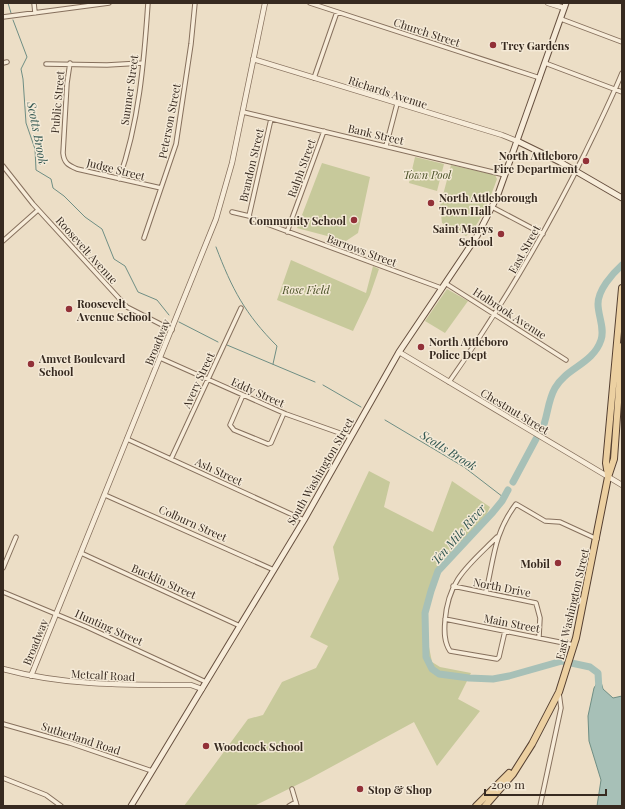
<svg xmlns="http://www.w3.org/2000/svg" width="625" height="809" viewBox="0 0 625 809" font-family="'Playfair Display',serif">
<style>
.green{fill:#c7c99b}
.water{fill:#a7c0b7;stroke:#6f8e84}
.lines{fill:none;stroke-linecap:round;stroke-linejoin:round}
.stream{stroke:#6f8e84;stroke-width:1}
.river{stroke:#a7c0b7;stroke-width:7}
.minor-casing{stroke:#86705d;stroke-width:5.5}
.tertiary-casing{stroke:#86705d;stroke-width:6}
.secondary-casing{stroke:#685140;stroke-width:7}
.primary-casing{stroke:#543f31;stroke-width:8}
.minor{stroke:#f7ecd9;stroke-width:3.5}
.tertiary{stroke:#f7ecd9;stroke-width:4.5}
.secondary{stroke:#f7ecd9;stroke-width:5}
.primary{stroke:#ecd0a1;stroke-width:6}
.poi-dot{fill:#923138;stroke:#f4e9d6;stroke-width:1.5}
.labels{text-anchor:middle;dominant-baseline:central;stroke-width:3;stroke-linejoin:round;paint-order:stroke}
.street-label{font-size:11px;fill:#372a20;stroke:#f4e9d6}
.poi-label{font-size:11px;font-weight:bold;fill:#372a20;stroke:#f4e9d6;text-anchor:start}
.park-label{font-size:11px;font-style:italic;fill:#4b5228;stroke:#f4e9d6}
.water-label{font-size:12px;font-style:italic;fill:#305651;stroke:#f4e9d6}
</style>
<rect width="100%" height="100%" fill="#ecdec6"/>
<path class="green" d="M415 157 444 164 437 191 409 183Z
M322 163 370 177 358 233 346 241 297 228Z
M451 165 495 175 497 179C492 193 479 229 466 236L442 223 440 206Z
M291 260 366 293 373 266 379 269 370 295 353 331 277 300Z
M447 289 468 301 445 333 425 321Z
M369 471 390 482 384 507 433 532 452 481 490 507 483 522 464 547 442 569 428 608 427 637 432 662 440 667 471 673 458 699 480 711 437 766 414 722 309 779 254 806H184L248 719 263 715 282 682 316 668 328 646 310 637 339 579 333 547Z"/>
<path class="water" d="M601 682 603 689 613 698 622 696V806H597L601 780 589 741 588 716 594 688 597 683Z"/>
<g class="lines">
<path class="stream" d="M8 3 11 13
M13 20 27 57 21 69 23 79 26 123 35 149 36 170 51 179 53 188 64 196 85 217 102 229 114 259 125 266 138 292 157 300 169 315
M216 247C232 289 245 314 277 346L273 364
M179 322 218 342
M227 345 315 382
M323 385 361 407
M385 420 464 467 503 497"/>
<path class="river" d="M541 432C548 418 547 402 555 388 566 368 593 364 601 340 605 328 598 316 598 304 598 290 612 274 622 265
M513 482 536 439
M508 490 502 501 493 512 438 571 431 591 425 613 426 657 432 669 439 674 469 678 493 679 509 676 562 661 590 667 598 673 599 690"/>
<g class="minor-casing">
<path id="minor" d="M34 3 35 13
M310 3 540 78
M3 17 109 3
M561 19 622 42
M3 63 7 62
M70 63 67 83 63 153C64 163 68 165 77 169L161 188
M545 63 622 92
M46 64 107 65 142 63
M314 78 337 12
M243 112 505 175
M386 146 397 104
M3 166 33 204 127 307 172 330
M119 179C139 123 144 62 148 3
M492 207 543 234
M232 212 249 216 251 218 441 288
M249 216 271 119
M287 232 324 131
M144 238 176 144 191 44 195 3
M3 241 38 210
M445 283 566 360
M160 358 286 414 351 437
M449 382C501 308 545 234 585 153 598 126 611 100 622 73
M243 395 230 425 234 430 268 444 271 443 284 413
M127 439 304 520
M171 459 241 308
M105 495 274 570
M497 537C469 565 448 579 445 621 444 632 444 642 450 651L497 659 499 657 505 631
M81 553 240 626
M3 568 16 537
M453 586 536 603 540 618 539 637
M3 592 87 627 206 682
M486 592C494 558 494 533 516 504L545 521 560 522 597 539
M445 619 574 645
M3 724 70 743 152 771
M3 778 46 795 61 806
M292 789 297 806
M289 806 296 802
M540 806 561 708 559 693"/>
</g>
<g class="tertiary-casing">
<path id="tertiary" d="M548 3 564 8
M253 59 502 135 517 141
M399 352 622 485
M3 669C65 686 127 685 191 685L202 689
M31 676 216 219 232 163 265 3"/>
</g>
<g class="secondary-casing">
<path id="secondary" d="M517 141 560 162 622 198
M131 806 304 520 399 352 477 236 497 197 566 3"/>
</g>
<g class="primary-casing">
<path id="primary" d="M608 475 606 463 622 288
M476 806 509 773
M485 806 513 774 532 744 559 692 576 638 608 477 614 459 622 346"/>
</g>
<use href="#minor" class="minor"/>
<use href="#tertiary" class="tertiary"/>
<use href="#secondary" class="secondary"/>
<use href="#primary" class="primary"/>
</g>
<g class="poi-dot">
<circle cx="493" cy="45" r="4"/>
<circle cx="586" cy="161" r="4"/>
<circle cx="431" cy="203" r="4"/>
<circle cx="354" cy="220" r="4"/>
<circle cx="501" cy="234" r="4"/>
<circle cx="69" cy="309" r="4"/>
<circle cx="421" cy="347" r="4"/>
<circle cx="31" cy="364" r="4"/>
<circle cx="558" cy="563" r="4"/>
<circle cx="206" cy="746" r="4"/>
<circle cx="360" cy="789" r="4"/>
</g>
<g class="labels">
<g class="street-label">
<text transform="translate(427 32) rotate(18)">Church Street</text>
<text transform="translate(129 90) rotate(-82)">Sumner Street</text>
<text transform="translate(388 92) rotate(18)">Richards Avenue</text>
<text transform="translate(57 102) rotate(-85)">Public Street</text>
<text transform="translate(169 121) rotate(-79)">Peterson Street</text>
<text transform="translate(376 134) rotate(13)">Bank Street</text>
<text transform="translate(251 165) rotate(-77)">Brandon Street</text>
<text transform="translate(301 168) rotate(-70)">Ralph Street</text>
<text transform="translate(116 169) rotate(14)">Judge Street</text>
<text transform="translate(524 249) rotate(-61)">East Street</text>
<text transform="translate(87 250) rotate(48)">Roosevelt Avenue</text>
<text transform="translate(362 250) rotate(20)">Barrows Street</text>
<text transform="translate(510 313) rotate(33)">Holbrook Avenue</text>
<text transform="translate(157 342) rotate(-68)">Broadway</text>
<text transform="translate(198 380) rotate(-65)">Avery Street</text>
<text transform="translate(258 392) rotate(24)">Eddy Street</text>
<text transform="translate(515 411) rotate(31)">Chestnut Street</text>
<text transform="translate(219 471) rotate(25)">Ash Street</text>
<text transform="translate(320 471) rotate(-60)">South Washington Street</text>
<text transform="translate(193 523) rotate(24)">Colburn Street</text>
<text transform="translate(164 581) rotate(24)">Bucklin Street</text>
<text transform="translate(502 587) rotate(11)">North Drive</text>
<text transform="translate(572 604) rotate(-77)">East Washington Street</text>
<text transform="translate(512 623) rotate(11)">Main Street</text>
<text transform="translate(109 627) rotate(24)">Hunting Street</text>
<text transform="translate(35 642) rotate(-68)">Broadway</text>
<text transform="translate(103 675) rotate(3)">Metcalf Road</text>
<text transform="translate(81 738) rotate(18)">Sutherland Road</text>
</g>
<g class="poi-label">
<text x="501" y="45">Trey Gardens</text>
<text x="578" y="155" text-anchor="end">North Attleboro<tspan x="578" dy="13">Fire Department</tspan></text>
<text x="439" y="197">North Attleborough<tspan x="439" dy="13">Town Hall</tspan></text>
<text x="346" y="220" text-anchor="end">Community School</text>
<text x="493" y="228" text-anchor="end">Saint Marys<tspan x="493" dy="13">School</tspan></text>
<text x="77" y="303">Roosevelt<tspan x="77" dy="13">Avenue School</tspan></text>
<text x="429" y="341">North Attleboro<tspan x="429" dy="13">Police Dept</tspan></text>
<text x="39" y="358">Amvet Boulevard<tspan x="39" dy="13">School</tspan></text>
<text x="550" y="563" text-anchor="end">Mobil</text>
<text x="214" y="746">Woodcock School</text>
<text x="368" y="789">Stop &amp; Shop</text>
</g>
<g class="park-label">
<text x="427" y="174">Town Pool</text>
<text x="306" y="289">Rose Field</text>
</g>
<g class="water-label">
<text transform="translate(38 133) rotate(79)">Scotts Brook</text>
<text transform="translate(449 450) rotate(32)">Scotts Brook</text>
<text transform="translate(458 534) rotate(-49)">Ten Mile River</text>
</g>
</g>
<rect width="625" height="809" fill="none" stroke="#372a20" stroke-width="8"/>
<path d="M485 789v6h121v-6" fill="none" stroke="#372a20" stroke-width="2"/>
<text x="491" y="789" font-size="12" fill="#372a20" stroke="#f4e9d6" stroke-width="3" paint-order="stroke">200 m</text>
</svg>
